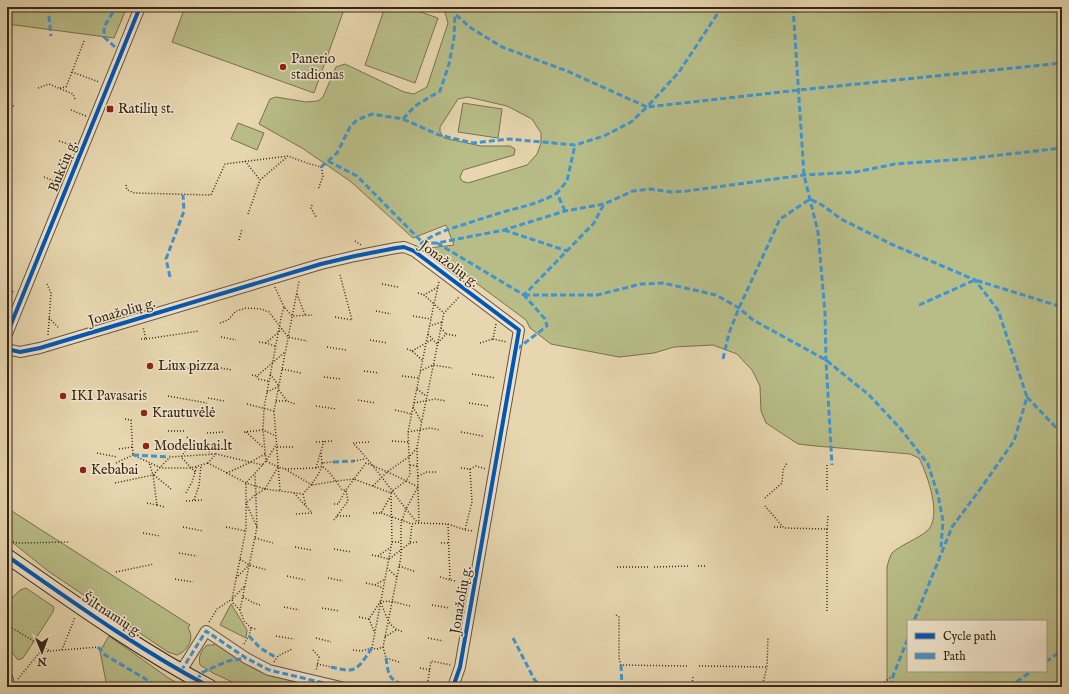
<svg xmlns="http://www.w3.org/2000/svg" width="1069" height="694" viewBox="0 0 1069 694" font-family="'IM FELL English',serif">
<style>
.green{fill:#b8bd88;stroke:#787250;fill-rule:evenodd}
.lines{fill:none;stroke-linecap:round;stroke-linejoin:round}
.street-casing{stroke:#64523e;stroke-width:12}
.secondary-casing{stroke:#382618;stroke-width:16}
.path{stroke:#382618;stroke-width:1.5;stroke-dasharray:1 2;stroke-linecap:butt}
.street{stroke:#efe4cb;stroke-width:10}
.secondary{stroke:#efe4cb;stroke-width:14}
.quiet{stroke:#3e95d4;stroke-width:3;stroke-dasharray:6 3;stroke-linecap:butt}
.cycleway-casing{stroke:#efe4cb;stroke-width:6}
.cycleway{stroke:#0057b8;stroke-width:4}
.poi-dot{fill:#8f2418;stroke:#efe4cb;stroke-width:1.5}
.labels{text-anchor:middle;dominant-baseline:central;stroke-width:3;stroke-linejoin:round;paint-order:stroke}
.poi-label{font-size:14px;fill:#382618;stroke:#efe4cb;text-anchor:start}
.street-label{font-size:14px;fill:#382618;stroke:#efe4cb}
</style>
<rect width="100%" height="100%" fill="#e7d6af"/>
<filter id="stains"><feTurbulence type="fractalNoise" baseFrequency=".005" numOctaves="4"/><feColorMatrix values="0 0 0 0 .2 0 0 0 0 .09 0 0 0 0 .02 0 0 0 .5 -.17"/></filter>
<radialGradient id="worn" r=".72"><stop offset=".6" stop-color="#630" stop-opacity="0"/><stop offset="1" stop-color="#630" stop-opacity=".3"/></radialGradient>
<path class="green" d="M7 7H127L114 38 7 24Z
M185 7H345L314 93 172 42Z
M385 7H406L438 18 415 83 365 65Z
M442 7H1062V687H887V567C888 563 890 556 892 553 899 546 919 538 927 531 943 517 927 474 919 458L910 454 816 446 798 444 766 423 761 411 760 386 752 370 737 354 713 345 674 347 654 353 619 357 551 344 530 328 526 320 429 248 454 245 446 225 413 238 350 181 302 148 259 124 270 99 276 97 306 102 318 101 323 97 336 67 345 64 404 92 414 94 427 87 448 23 444 9ZM468 97 507 106 532 119 541 133V143L537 154 527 165 468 183 462 181 460 177 463 170 514 155 515 149 510 146H481L444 138 440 132V127L458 99ZM908 621H1046V671H908Z
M463 103 502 109 498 138 458 132Z
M238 123 264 133 257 150 231 139Z
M7 508 190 625 188 628C195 638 188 651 177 655L168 652 48 571 7 538Z
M26 588 54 607 53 612 23 658 18 660 7 646V610L12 598 20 590Z
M231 604 247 630 246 638 220 625Z
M109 636 170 679 185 687H107L100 651Z
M216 642 254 667 323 687H243L213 673 200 665C198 656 201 651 207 645H214Z"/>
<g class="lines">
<g class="street-casing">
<path id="street" d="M7 334 140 7
M7 349 20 352 40 348 321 264 355 256 396 248 404 247 414 251 422 257 519 330 460 667 453 687
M181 671 206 631 246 658 269 670 341 687
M7 677 10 687"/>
</g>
<g class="secondary-casing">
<path id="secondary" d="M7 556C73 602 138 649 210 687"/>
</g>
<path class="path" d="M84 41 72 72 99 82
M38 88 49 84 73 94 75 99
M60 88 66 87 72 72
M7 104 14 106
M71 110 86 116
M59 141 74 146
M245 161 260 180
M44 177 59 183
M126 185 127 190 135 193 211 195 225 164 288 156 307 163 321 167 323 176 318 190
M312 205 311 208 316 217
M248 214 260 180 287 157
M239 240 242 229
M355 241 361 245
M439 282 434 304 444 313
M47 284 51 293 48 335
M382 284 398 287
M275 287 284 307
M7 289 14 292
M418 293 424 295
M297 294 305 315
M376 311 391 314
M413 316 431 319
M335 317 352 320 340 275
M49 318 59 328
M220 323 228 320 236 311 246 308 261 309 269 312 288 337 307 341
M496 324 493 339 507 342
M429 326 442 322
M441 328 446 334
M428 334 437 344 446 334 458 336
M221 337 236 340
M141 339H146L143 327
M146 339 199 331
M370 340 387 343
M259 342 266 343
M480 343 493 339
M275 346 266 343 282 329
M327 347 346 350
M407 349 412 351 422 360
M412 351 433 339
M176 366 192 369
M215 367 232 370
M282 369 301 373
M364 371 379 373
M420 371 433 365 452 368
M472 374 495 378
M252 375 257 376
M402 376 419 378
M324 377 341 379
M268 381 258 379 257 376 285 352
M417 389 426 396
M279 390 287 401
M267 392 279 386 270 374
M168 396 207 403
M208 398 224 401
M358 400 375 403
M276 401H287L295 404
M414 403 435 399 446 401
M469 403 489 406
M247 404 274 411
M316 406 336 409
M413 407 421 421
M395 410 412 414
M125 419 131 420 133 455
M168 431H186
M244 432 263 430 276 436
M246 432 264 448
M408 432 430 428 440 430
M461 432 483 436
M207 433 224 432
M187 437 191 443
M392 441 408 442
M316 442 332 441
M369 442 353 443C373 464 389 487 406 509L418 487C401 478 384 470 366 463L354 479 391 493 392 491 406 481 410 475 408 432 434 304 424 295 438 287
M203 443 207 440
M277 447H293
M119 449 132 447
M97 453 117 457
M321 453 322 463
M265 454 251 462 227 473 246 483 265 489
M354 461 364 459
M116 463 133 455 161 468H191L208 463
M410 465 417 466
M278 467 266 461 263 430 264 408 282 313 284 307 292 316 312 315
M316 468 324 441
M461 468 470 469 472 502 465 530
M285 469 316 468 322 466V463L333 462
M470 469 476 466 486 469
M195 472 181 457 191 443H203L211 454
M227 473 208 463 216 454 263 465
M154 475 171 489
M418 476 427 472H438
M354 479 346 490H342L336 481Z
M115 483 153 475 170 457 216 454
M312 485 285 469 278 467 265 489 303 494C311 485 318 477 322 466L329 472 336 481 312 485
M373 486 387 472 410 456 417 448
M265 489 255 495 246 503V483L266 461 276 445
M280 490 274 411 299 281
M827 490V465
M186 493 192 482 197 466
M294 493 312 513 295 514
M391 493 392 542 372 648 377 649 383 647 401 557V524L406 509 415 520 419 523 417 448 420 430 444 313 459 297
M303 494 306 506
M765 498 782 483 783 470 787 463
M194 500 199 486 201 465
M186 501 203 500
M147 503 157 505 153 475 149 462
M334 504H338L346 490
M157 505 165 507
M765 506 784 528 827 529 828 516
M373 513H381L390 497
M381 513 412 524 419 523 448 524 450 580 455 581
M337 516H351
M334 520 348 501 346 490
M448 524 465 530 474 531
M183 527 203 531
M226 527 246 531
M774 527H782
M143 533 160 536
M255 538 273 543
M7 541 19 543 70 542
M392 542H400
M410 543 418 542
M441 543H449
M295 547 311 550
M334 549 351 552
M179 553 197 556
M372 555 389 559 410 543 412 524
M378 556 391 547
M240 559 249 565 267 570
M399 566 416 572
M698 566H705
M617 567H648
M654 567 690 566
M387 568 397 577
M116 572 154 564
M287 576 305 580
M440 577 450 580
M236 578 249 565
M328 578 343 581
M175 579 193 582
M366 583 375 585 383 588
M375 585 385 579
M243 597 254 603 260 605
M381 603C387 617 388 628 404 632
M432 605 449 608
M284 607 299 610
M322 608 339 611
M240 610 233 603 232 599 245 586
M827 611V529
M616 615 619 617V658L621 665 687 666
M359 617 369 619
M209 622 217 609 232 599 246 529V503L257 527
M7 625 50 651
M251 628 244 621 240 610 257 527 255 474
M374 631 369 619 380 602C394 600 396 603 410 606
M276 636 294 639
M385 637 396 630
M316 638 331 642
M428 638 443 641
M244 644 249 636 251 628 256 629
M383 647 386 658 399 662
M62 650 75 617
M313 650 319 657 316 671
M353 650 361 651 372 648
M274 662 278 656 292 649
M317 664 331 667
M699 666 767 667
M420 668 430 670
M18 679 40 652 98 647
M499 684 638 686 641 687
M427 687 431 661 451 665
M692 687 693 675
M727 687H757
M762 687 767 667 768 638
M877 687 893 676"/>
<use href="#street" class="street"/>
<use href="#secondary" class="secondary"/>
<path class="quiet" d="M48 7 51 36
M452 7 455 14 471 28 502 47 567 71 647 107 679 72 722 7
M793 7 804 175 818 232 825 313 826 360 832 465
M115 47 104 37V27L116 7
M403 119 415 106 440 91 449 64 454 38 455 14
M328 161 357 176 423 243H437L504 230 565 211 604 204 633 191 650 189 671 192 687 191 804 175 856 172 895 164 965 159 1062 148
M321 167 337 153 350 127 357 120 372 114 403 119 439 135 473 143 509 139 575 145 604 136 631 122 647 107 799 90 1062 63
M565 211 557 193 567 181 575 145
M504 230 567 251
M437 243 524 295 594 223 604 204
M414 251C425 237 443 231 459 226 472 222 486 217 500 213 520 207 539 204 557 193
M170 277 166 259 184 211 183 195
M524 295H597L641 284 663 283 716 295 739 308 753 320 826 360 869 395 900 428 928 464 938 495 943 521 941 547
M919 305 975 280 1062 307
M517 349 547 326 545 319 524 295
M723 359 729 333 739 308 780 219 810 199 822 205 841 219 891 244 975 280 998 310 1027 397 1014 441 981 488 952 527 914 621
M1027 397 1062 434
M133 455 170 457
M333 462 354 461
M249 636 260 648 277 658
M513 638 534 679 541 687
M98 647 105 655 159 687
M386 658C389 678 388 678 407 687
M1046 662 1062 650
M621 665 622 687
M331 667C336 668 342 670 348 670 359 671 366 656 372 648
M181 671 206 631 246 658 269 670 341 687
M191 687 203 672 228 661 246 658
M891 687 893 676 908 638
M1009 687 1032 671"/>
<g class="cycleway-casing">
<path id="cycleway" d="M7 334 140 7
M7 349 20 352 40 348 321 264 355 256 396 248 404 247 414 251 422 257 519 330 460 667 453 687
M7 556C73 602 138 649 210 687"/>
</g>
<use href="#cycleway" class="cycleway"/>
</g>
<g class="poi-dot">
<circle cx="283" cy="67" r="4"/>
<rect x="106" y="105" width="8" height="8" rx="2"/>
<circle cx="150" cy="366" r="4"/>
<circle cx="63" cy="396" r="4"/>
<circle cx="144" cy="413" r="4"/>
<circle cx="146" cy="446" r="4"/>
<circle cx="83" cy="470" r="4"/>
</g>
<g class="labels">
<g class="poi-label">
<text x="291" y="59">Panerio<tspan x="291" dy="16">stadionas</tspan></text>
<text x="118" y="109">Ratilių st.</text>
<text x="158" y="366">Liux pizza</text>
<text x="71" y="396">IKI Pavasaris</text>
<text x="152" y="413">Krautuvėlė</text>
<text x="154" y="446">Modeliukai.lt</text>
<text x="91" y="470">Kebabai</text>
</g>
<g class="street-label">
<text transform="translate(63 166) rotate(-68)">Bukčių g.</text>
<text transform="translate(449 264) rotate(36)">Jonažolių g.</text>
<text transform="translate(122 312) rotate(-16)">Jonažolių g.</text>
<text transform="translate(461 600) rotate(-80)">Jonažolių g.</text>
<text transform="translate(112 615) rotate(33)">Šiltnamių g.</text>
</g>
</g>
<rect width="1069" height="694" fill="none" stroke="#e7d6af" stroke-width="24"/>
<rect x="8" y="8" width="1053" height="678" fill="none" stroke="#382618" stroke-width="2"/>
<rect x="12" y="12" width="1045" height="670" fill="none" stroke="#382618"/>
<rect x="907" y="620" width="140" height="52" fill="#efe4cb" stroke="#a69883"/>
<rect x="915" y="633" width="20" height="6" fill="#0057b8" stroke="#a69883"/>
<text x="943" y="640" font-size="12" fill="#382618">Cycle path</text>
<rect x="915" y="653" width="20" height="6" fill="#3e95d4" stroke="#a69883"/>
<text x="943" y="660" font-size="12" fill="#382618">Path</text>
<g transform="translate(42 652) rotate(179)" stroke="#efe4cb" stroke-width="3" paint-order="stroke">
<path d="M0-3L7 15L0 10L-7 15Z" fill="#382618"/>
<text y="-6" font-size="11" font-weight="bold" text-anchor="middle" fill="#382618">N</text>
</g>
<rect width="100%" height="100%" filter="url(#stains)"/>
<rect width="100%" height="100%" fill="url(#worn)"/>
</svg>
